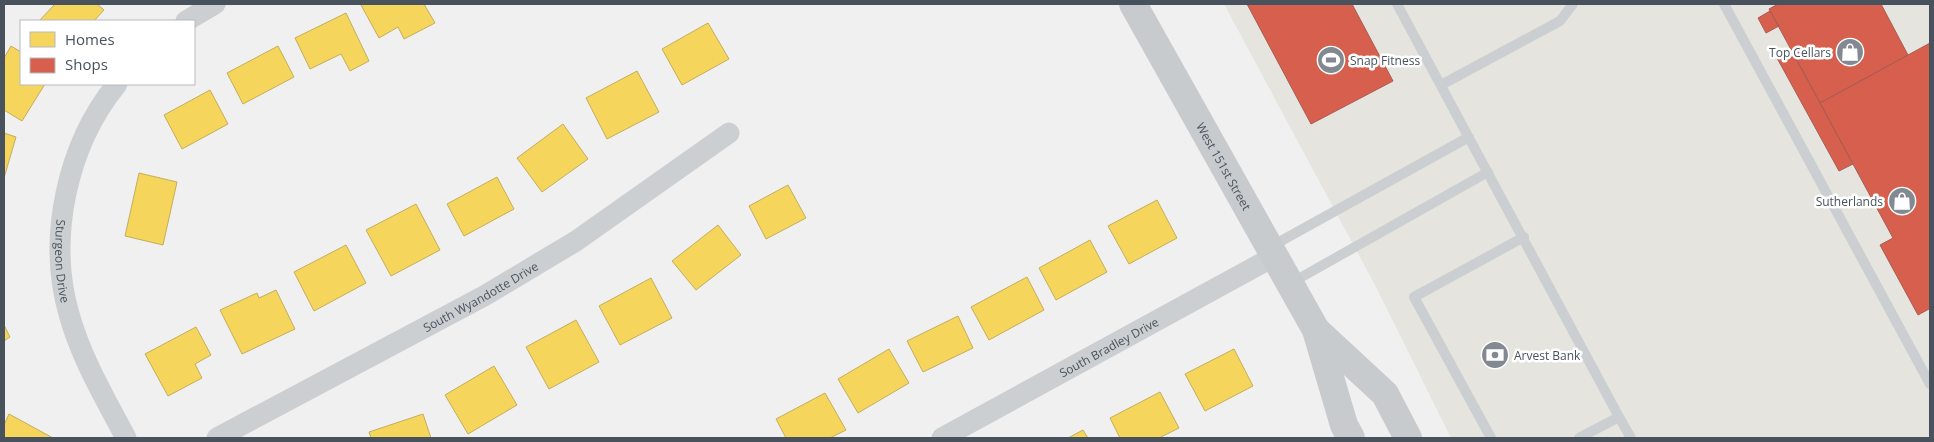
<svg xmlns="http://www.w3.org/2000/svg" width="1934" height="442" viewBox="0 0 1934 442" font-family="'Open Sans',sans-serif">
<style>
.commercial{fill:#e5e4de}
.homes{fill:#f6d55c;stroke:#c2ae5c}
.shops{fill:#d6604d;stroke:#ab5c52}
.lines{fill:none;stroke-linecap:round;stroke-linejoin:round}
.lane{stroke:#cccfd1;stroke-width:10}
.street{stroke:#cccfd1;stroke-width:21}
.primary{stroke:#c8cbce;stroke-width:28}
.labels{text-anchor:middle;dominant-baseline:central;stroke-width:5;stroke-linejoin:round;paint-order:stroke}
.poi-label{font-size:12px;fill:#48525c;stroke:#fff;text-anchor:end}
.street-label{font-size:12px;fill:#48525c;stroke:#fff}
</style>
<rect width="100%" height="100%" fill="#f1f0f0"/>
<path class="commercial" d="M1224 4H1930V438H1451L1376 287Z"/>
<path class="homes" d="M55 4H97L104 10 94 21H39Z
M363 4H424L435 23 404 39 398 27 379 38 361 5Z
M346 13 369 61 350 71 341 54 310 69 295 38Z
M708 23 729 59 682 85 662 49Z
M11 46 21 52V84H45L22 121 4 110V58Z
M278 46 294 77 243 104 227 73Z
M637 71 659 112 607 139 586 98Z
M210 90 228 124 182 149 164 115Z
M563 124 588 159 542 192 517 158Z
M4 133 16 137 4 178Z
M139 173 177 182 163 245 125 236Z
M497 177 514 209 464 236 447 204Z
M788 185 806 218 766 239 749 206Z
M1157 200 1177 238 1129 264 1108 226Z
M416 204 440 250 391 276 366 230Z
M718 225 741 255 696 290 672 261Z
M1090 240 1107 272 1056 300 1039 268Z
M346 245 366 283 314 311 294 272Z
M1027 277 1044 310 989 340 971 307Z
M651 278 672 318 620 345 599 306Z
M276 290 295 329 242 354 220 310 257 293 259 298Z
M958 316 973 348 923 372 907 341Z
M576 320 599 362 549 389 526 347Z
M4 325 10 337 4 341Z
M196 327 211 355 195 364 202 378 168 396 145 354Z
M889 349 909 383 858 413 838 379Z
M1234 349 1253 386 1205 411 1185 374Z
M494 366 517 405 468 434 445 395Z
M1160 392 1179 428 1159 438H1120L1110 418Z
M825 393 846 430 830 438H786L776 419Z
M9 414 53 438H4V425Z
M423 414 431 438H371L369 432Z
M1083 430 1088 438H1068Z"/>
<path class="shops" d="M1247 4H1352L1393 81 1311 124Z
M1778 4H1881L1908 55 1820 103 1769 9Z
M1770 11 1779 26 1766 33 1758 18Z
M1930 43V310L1929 309 1918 315 1880 245 1893 238 1820 103Z
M1791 49 1853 164 1839 171 1777 58Z"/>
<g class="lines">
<path class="lane" d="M1397 4 1619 417 1579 438
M1724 4 1930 384
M1441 85 1560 21 1573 4
M1270 247 1469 137
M1291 283 1488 172
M1619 417 1631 438
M1491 438 1414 297 1524 237"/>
<g class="street">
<path d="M186 21 215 4"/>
<path id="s1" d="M117 84C67 145 47 238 69 314 81 358 105 398 126 438"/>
<path id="s2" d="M217 438 484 296 576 241 729 133"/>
<path id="s3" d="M942 438 1275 256"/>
</g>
<g class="primary">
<path id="s4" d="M1133 4 1316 330 1344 425 1351 438"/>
<path d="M1317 331 1385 394 1408 438"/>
</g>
</g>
<defs>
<g id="shop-disc" transform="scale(1.4375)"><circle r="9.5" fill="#838990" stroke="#fff"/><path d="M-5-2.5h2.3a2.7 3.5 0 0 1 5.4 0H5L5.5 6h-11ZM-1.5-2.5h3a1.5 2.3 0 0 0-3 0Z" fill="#fff"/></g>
<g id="stadium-disc" transform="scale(1.4375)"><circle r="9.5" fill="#838990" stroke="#fff"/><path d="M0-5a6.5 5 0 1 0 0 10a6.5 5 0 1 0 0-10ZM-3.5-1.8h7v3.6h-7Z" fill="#fff"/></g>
<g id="bank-disc" transform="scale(1.4375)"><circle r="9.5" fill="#838990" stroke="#fff"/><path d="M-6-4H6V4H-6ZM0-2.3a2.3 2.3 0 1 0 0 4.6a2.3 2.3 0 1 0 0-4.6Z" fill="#fff"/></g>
</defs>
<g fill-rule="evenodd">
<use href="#shop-disc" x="1850" y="52"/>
<use href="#stadium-disc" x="1331" y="60"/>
<use href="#shop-disc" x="1902" y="201"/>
<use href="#bank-disc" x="1495" y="355"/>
</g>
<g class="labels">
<g class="poi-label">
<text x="1831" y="52">Top Cellars</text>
<text x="1350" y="60" text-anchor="start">Snap Fitness</text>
<text x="1883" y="201">Sutherlands</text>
<text x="1514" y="355" text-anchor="start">Arvest Bank</text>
</g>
<g class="street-label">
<text stroke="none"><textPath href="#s4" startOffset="186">West 151st Street</textPath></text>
<text stroke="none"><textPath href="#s1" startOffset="190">Sturgeon Drive</textPath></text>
<text stroke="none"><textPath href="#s2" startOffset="299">South Wyandotte Drive</textPath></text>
<text stroke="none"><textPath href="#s3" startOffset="190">South Bradley Drive</textPath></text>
</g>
</g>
<rect width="1934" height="442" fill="none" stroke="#48525c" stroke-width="10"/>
<rect x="20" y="20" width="175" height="65" fill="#ffffff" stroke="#b6babe"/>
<rect x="30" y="32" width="25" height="15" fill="#f6d55c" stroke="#b6babe"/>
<text x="65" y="45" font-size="15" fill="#48525c">Homes</text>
<rect x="30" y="58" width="25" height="15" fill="#d6604d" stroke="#b6babe"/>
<text x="65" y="70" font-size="15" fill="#48525c">Shops</text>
</svg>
